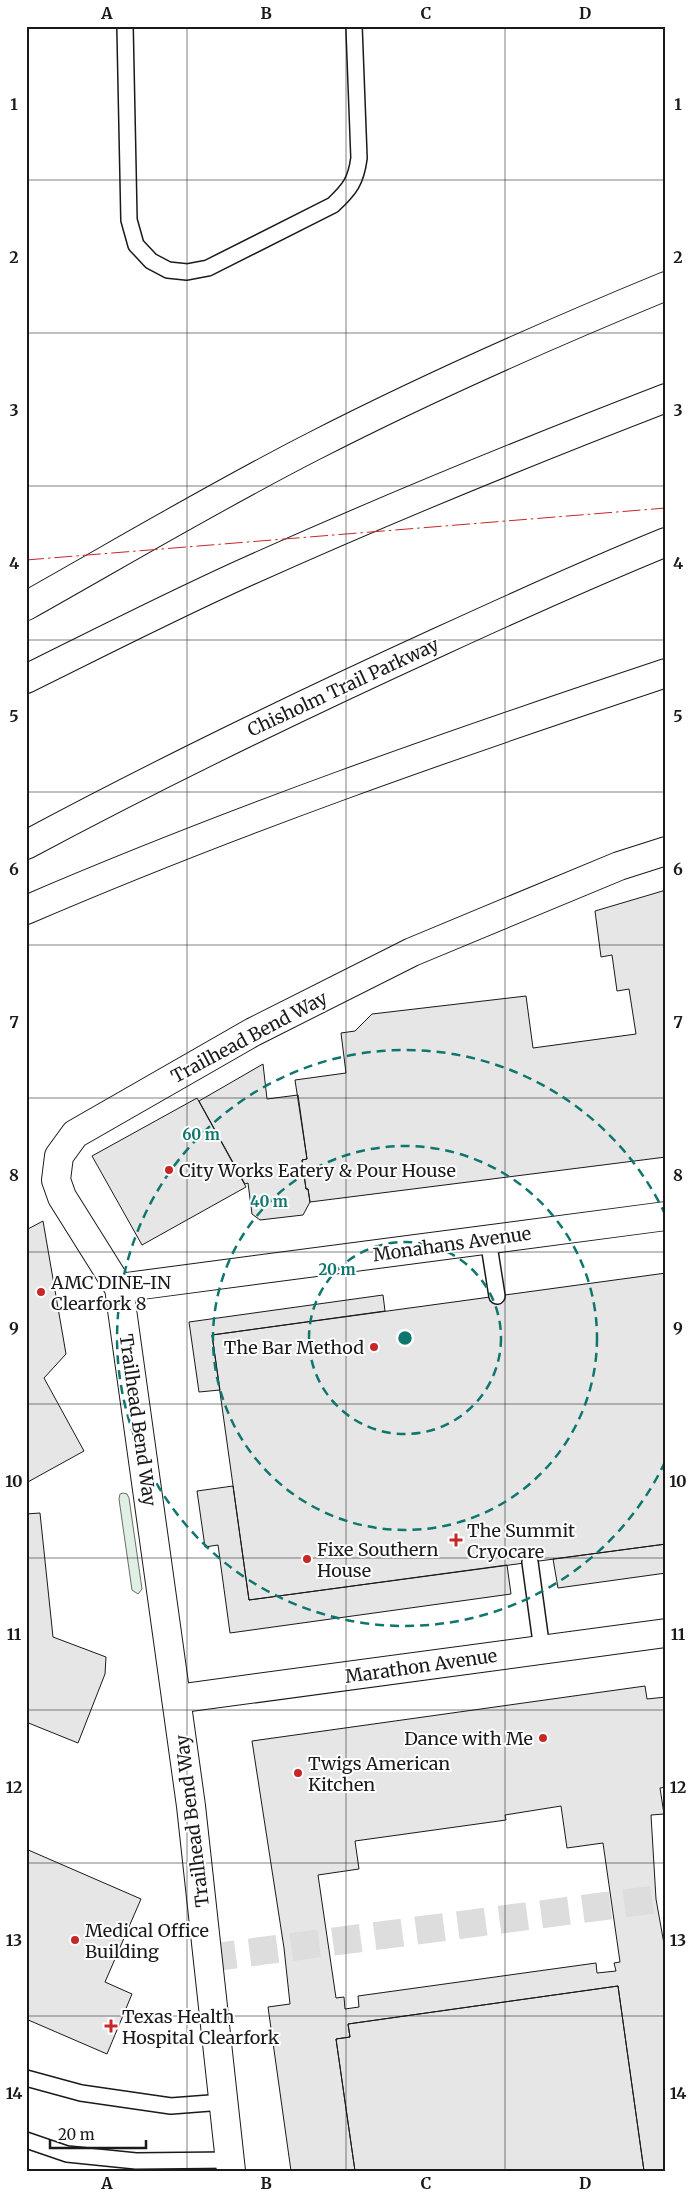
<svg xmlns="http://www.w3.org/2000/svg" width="692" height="2197" viewBox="0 0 692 2197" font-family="Merriweather,serif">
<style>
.green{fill:#e0efe3;stroke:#6a6a6a}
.building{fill:#e6e6e6;stroke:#1a1a1a;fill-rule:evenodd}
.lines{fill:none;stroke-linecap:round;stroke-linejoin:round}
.street-tunnel{stroke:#ddd;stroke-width:28;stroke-dasharray:28 14;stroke-linecap:butt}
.lane-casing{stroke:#1a1a1a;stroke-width:18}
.street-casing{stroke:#1a1a1a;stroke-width:30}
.highway-casing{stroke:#1a1a1a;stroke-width:30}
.lane{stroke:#fff;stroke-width:15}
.street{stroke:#fff;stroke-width:28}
.highway{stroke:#fff;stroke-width:28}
.power{stroke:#c62828;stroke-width:1;stroke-dasharray:18 4 2.5 4;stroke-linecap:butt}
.grid{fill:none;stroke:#1a1a1a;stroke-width:1;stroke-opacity:0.55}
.ring{fill:none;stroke:#0f766e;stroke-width:2.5;stroke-dasharray:9 6}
.poi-dot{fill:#c62828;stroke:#fff;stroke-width:2}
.labels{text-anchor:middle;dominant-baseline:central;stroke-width:4;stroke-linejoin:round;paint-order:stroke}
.street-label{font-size:18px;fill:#1a1a1a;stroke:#fff}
.poi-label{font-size:18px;fill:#1a1a1a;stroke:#fff;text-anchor:start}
.centre{fill:#0f766e;stroke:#fff;stroke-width:2.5}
.ring-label{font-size:15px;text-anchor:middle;font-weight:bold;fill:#0f766e;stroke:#fff;stroke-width:4;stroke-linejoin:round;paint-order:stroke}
.neatline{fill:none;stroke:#1a1a1a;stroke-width:2}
.grid-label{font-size:16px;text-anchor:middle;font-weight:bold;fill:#1a1a1a}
</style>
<rect width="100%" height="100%" fill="#fff"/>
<path class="green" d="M123 1493 127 1494 129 1498 142 1589 138 1594 132 1590 119 1499 120 1494Z"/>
<path class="building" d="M666 890V1157L310 1202 308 1189H306L302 1160 307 1159 295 1080 346 1073 341 1033 355 1031 372 1014 526 996 533 1048 636 1034 629 989 617 991 612 955 601 957 595 911Z
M263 1064 267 1099 298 1095 307 1159 302 1160 306 1189H308L310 1202 303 1215 260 1220 252 1214 248 1183 245 1184 199 1101Z
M197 1098 246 1187 142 1245 92 1156Z
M43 1221 66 1354 44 1378 84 1451 26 1483V1230Z
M666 1273V1544L249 1600 212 1335Z
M383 1295 385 1311 212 1335 220 1390 199 1392 189 1322Z
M233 1486 249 1600 507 1565 511 1594 230 1633 218 1545 205 1547 197 1491Z
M40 1513 53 1637 106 1657 105 1674 78 1743 26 1722V1514Z
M666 1544V1573L558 1588 553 1559Z
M645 1686 647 1699 666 1697V1787L660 1788 664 1814 651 1815 656 1899 666 1955V2171H644L618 1986 348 2024 350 2037 336 2039 355 2171H291L268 2007 290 2004 284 1948 252 1741ZM561 1806 567 1848 603 1843 620 1962 614 1963 616 1971 597 1973 596 1963 358 1996 359 2007 345 2009 344 1997 336 1998 318 1875 359 1869 355 1841 506 1820 505 1815Z
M26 1849 141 1899 105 1982 132 1994 107 2054 26 2019Z
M618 1986 644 2171H355L336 2039 350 2037 348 2024Z"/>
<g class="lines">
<path class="street-tunnel" d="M208 1958 666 1898"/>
<g class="lane-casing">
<path id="lane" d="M125 26 129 220 136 245 151 261 168 270 187 272 208 268 333 205C350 189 356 181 359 158L354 26
M488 1239 497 1296
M530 1562 542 1650
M26 2078 81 2093 171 2106 223 2102
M26 2140 67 2154 136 2161 230 2160"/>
</g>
<g class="street-casing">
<path id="street" d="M119 1288 666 1216
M176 1699 666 1633
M231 2171 191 1806 119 1288 62 1197 56 1180 59 1156 75 1134 253 1032 412 952 619 866 666 851"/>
</g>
<g class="highway-casing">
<path id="highway" d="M26 606C122 552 216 496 314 446 429 387 547 335 666 286
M26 679C101 642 175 604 251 570 387 509 526 452 666 398
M26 845C162 772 301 705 441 641 515 607 590 573 666 542
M26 910C235 820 450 745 666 673"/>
</g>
<use href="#lane" class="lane"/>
<use href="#street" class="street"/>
<use href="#highway" class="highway"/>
<path class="power" d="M26 560 666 508"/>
</g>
<path class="grid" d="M187 26V2171M346 26V2171M505 26V2171M26 180H666M26 333H666M26 486H666M26 640H666M26 792H666M26 945H666M26 1098H666M26 1252H666M26 1404H666M26 1558H666M26 1710H666M26 1863H666M26 2016H666"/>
<g class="ring">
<circle cx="405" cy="1338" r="96"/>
<circle cx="405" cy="1338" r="192"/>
<path d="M665 1462A288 288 0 1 1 665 1214"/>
</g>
<g class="poi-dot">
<circle cx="169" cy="1170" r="5"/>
<circle cx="41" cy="1292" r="5"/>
<circle cx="374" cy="1347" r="5"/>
<path d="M453.5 1532.5h5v5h5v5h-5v5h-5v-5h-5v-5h5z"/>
<circle cx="307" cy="1559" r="5"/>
<circle cx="543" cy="1738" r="5"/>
<circle cx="298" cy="1773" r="5"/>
<circle cx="75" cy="1940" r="5"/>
<path d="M108.5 2018.5h5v5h5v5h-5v5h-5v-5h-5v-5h5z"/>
</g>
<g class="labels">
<g class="street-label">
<text transform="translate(343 687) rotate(-25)">Chisholm Trail Parkway</text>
<text transform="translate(249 1037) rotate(-28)">Trailhead Bend Way</text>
<text transform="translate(452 1244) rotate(-8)">Monahans Avenue</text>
<text transform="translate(138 1420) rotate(82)">Trailhead Bend Way</text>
<text transform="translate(421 1666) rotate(-8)">Marathon Avenue</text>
<text transform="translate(192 1821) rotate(-97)">Trailhead Bend Way</text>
</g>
<g class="poi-label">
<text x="179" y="1170">City Works Eatery &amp; Pour House</text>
<text x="51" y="1282">AMC DINE-IN<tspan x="51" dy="21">Clearfork 8</tspan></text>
<text x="364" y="1347" text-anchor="end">The Bar Method</text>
<text x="467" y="1530">The Summit<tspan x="467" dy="21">Cryocare</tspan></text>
<text x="317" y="1549">Fixe Southern<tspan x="317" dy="21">House</tspan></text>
<text x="533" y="1738" text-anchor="end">Dance with Me</text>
<text x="308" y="1763">Twigs American<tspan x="308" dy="21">Kitchen</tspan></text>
<text x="85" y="1930">Medical Office<tspan x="85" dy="21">Building</tspan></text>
<text x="122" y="2016">Texas Health<tspan x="122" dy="21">Hospital Clearfork</tspan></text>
</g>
</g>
<circle cx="405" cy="1338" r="8" class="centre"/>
<g class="ring-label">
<text x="201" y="1140">60 m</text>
<text x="269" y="1207">40 m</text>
<text x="337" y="1275">20 m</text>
</g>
<rect width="692" height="2197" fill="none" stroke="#ffffff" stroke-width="55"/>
<path d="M50 2140v8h96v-8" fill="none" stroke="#1a1a1a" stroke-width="2.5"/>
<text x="58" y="2140" font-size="15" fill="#1a1a1a" stroke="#ffffff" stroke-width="4" paint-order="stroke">20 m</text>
<rect x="28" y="28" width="636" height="2142" class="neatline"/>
<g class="grid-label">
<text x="107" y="19">A</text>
<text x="266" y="19">B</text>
<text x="426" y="19">C</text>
<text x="585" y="19">D</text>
<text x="14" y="110">1</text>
<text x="678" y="110">1</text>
<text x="14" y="263">2</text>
<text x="678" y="263">2</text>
<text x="14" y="416">3</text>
<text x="678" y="416">3</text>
<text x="14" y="569">4</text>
<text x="678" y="569">4</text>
<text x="14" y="722">5</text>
<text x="678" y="722">5</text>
<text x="14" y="875">6</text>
<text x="678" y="875">6</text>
<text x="14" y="1028">7</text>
<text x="678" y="1028">7</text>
<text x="14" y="1181">8</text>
<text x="678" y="1181">8</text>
<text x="14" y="1334">9</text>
<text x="678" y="1334">9</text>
<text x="14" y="1487">10</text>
<text x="678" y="1487">10</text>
<text x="14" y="1640">11</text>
<text x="678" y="1640">11</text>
<text x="14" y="1793">12</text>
<text x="678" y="1793">12</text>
<text x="14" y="1946">13</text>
<text x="678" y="1946">13</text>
<text x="14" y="2099">14</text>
<text x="678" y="2099">14</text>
<text x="107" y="2189">A</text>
<text x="266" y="2189">B</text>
<text x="426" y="2189">C</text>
<text x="585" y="2189">D</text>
</g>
</svg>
